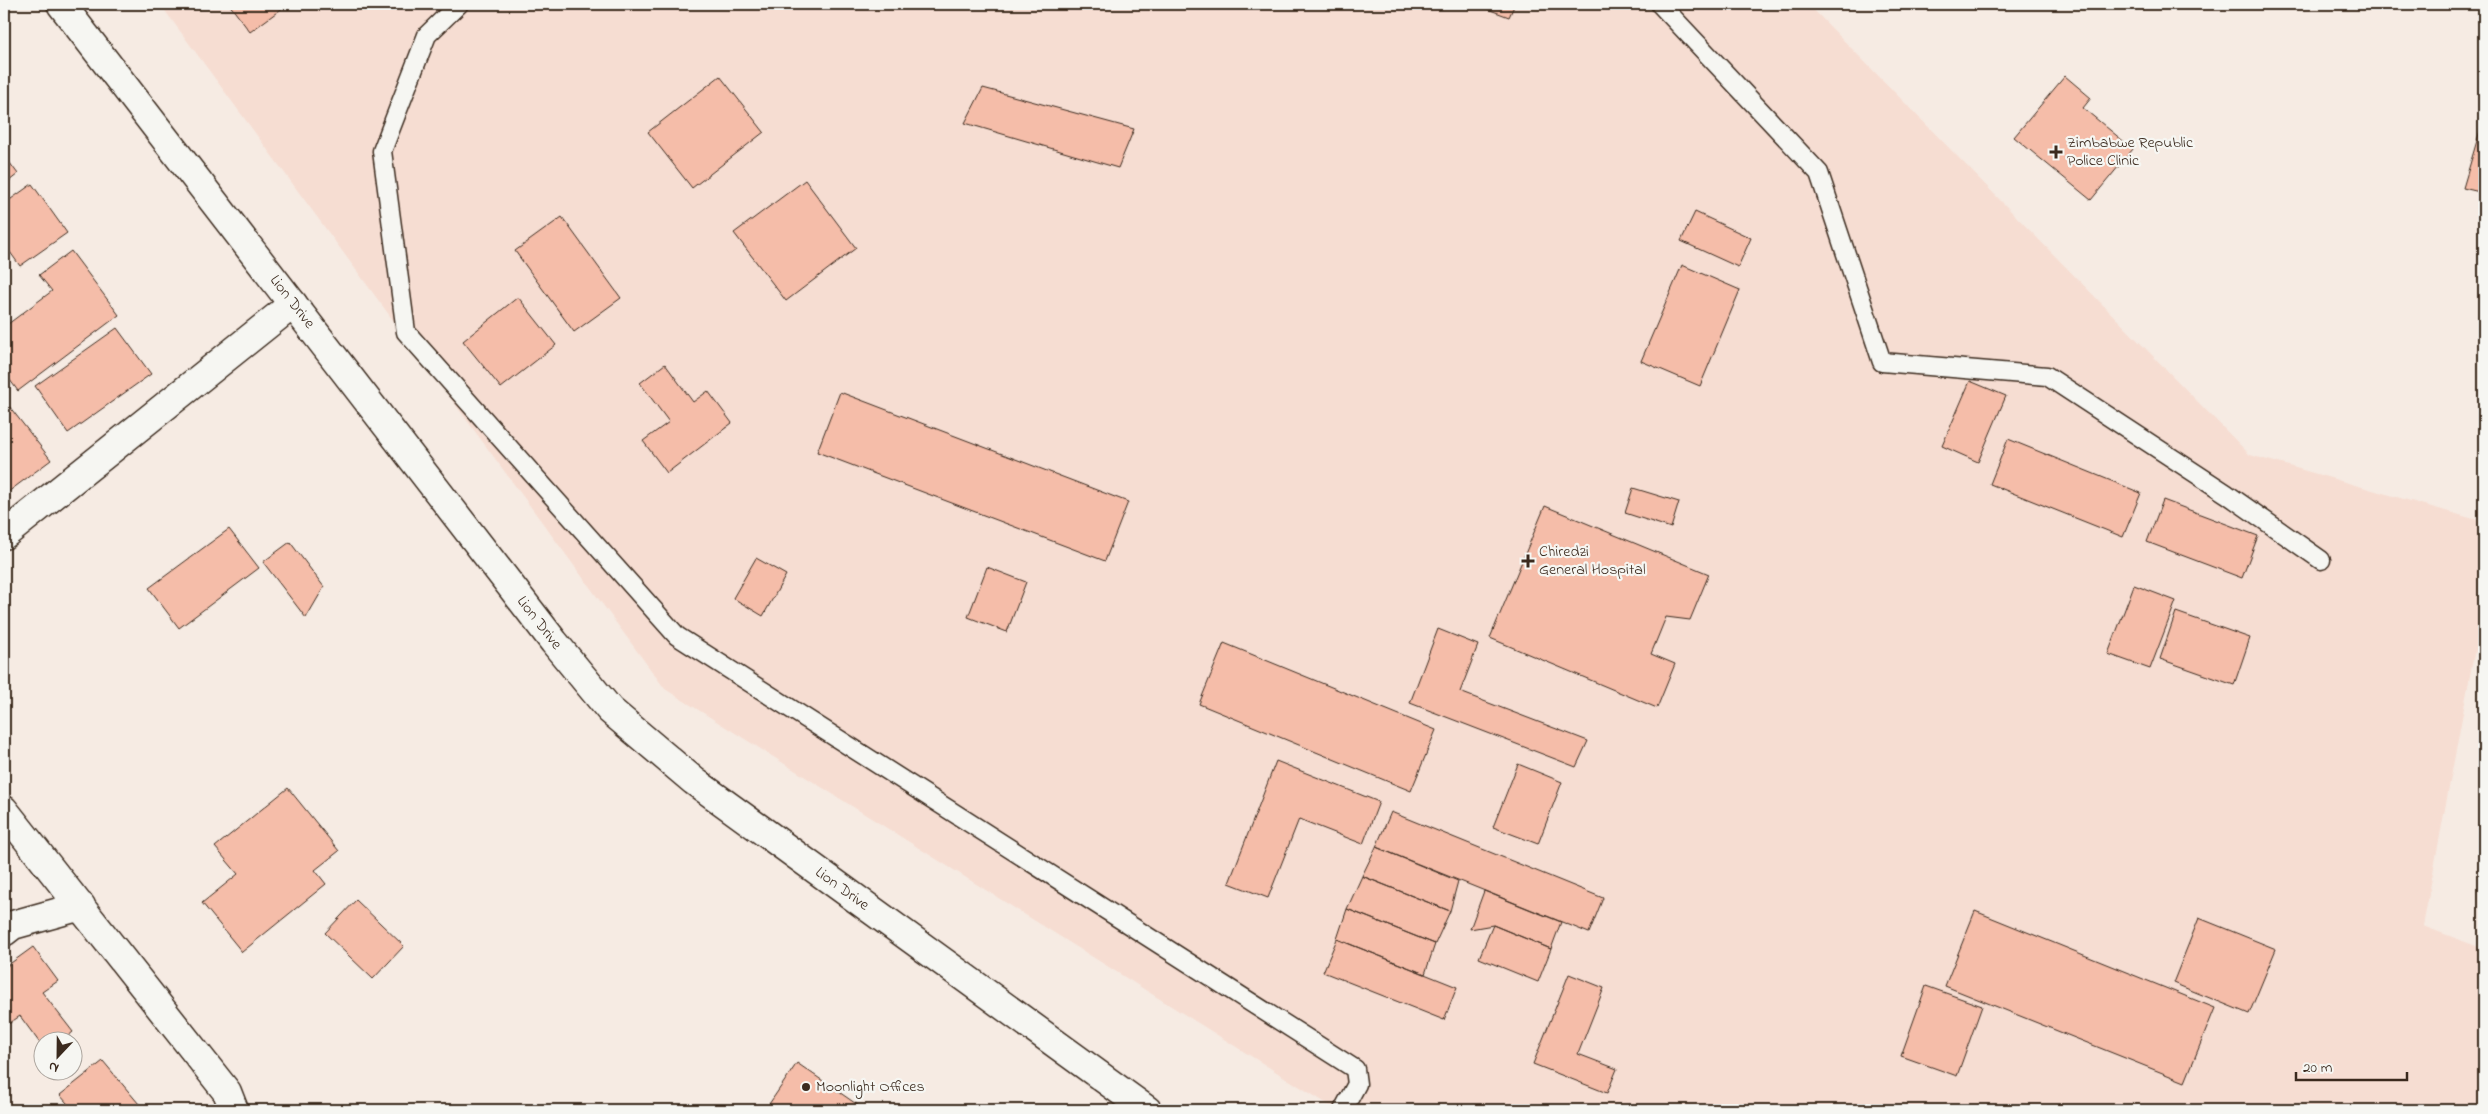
<svg xmlns="http://www.w3.org/2000/svg" width="2488" height="1114" viewBox="0 0 2488 1114" font-family="'Indie Flower',sans-serif">
<style>
.built{fill:#f6ddd2}
.building{fill:#f5bda9;stroke:#3b2a1e}
.lines{fill:none;stroke-linecap:round;stroke-linejoin:round}
.lane-casing{stroke:#3b2a1e;stroke-width:21}
.street-casing{stroke:#3b2a1e;stroke-width:31}
.secondary-casing{stroke:#3b2a1e;stroke-width:31}
.lane{stroke:#f6f6f2;stroke-width:18}
.street{stroke:#f6f6f2;stroke-width:28}
.secondary{stroke:#f6f6f2;stroke-width:28}
.poi-dot{fill:#3b2a1e;stroke:#f6f6f2;stroke-width:2}
.labels{text-anchor:middle;dominant-baseline:central;stroke-width:4.5;stroke-linejoin:round;paint-order:stroke}
.poi-label{font-size:16px;fill:#3b2a1e;stroke:#f6f6f2;text-anchor:start}
.street-label{font-size:16px;fill:#3b2a1e;stroke:#f6f6f2}
</style>
<rect width="100%" height="100%" fill="#f6ebe3"/>
<filter id="ink" filterUnits="userSpaceOnUse"><feTurbulence type="fractalNoise" baseFrequency=".02" numOctaves="2"/><feDisplacementMap in="SourceGraphic" scale="10" xChannelSelector="R" yChannelSelector="G"/><feConvolveMatrix kernelMatrix="1 2 1 2 8 2 1 2 1" color-interpolation-filters="sRGB"/></filter>
<g filter="url(#ink)">
<path class="built" d="M160 4H1808L2250 455 2484 522V601L2423 926 2484 949V1110H1337L665 689Z"/>
<path class="building" d="M229 4H288L250 32Z
M1474 4H1515L1509 17Z
M720 76 764 132 692 188 648 132Z
M2065 76 2091 98 2083 108 2133 149 2091 200 2014 137Z
M983 88 1134 129 1118 168 965 123Z
M2484 117V193L2463 188Z
M4 155 18 174 4 185Z
M805 180 856 248 786 301 734 233Z
M32 184 67 233 20 266 10 252 4 257V204Z
M1695 212 1751 238 1738 267 1681 241Z
M562 217 621 298 574 332 515 251Z
M71 251 119 315 18 391 4 372V327L52 291 39 275Z
M1682 265 1740 290 1700 386 1641 361Z
M518 297 556 345 501 388 463 341Z
M117 328 151 374 68 433 35 386Z
M665 364 693 402 708 391 732 423 667 473 643 441 669 422 640 383Z
M1970 381 2006 396 1978 462 1942 446Z
M840 392 1128 502 1105 561 817 452Z
M9 406 51 460 4 495V411Z
M2008 439 2141 493 2123 537 1990 484Z
M1633 488 1679 502 1671 528 1625 513Z
M2163 500 2258 536 2242 578 2147 542Z
M1545 506 1709 574 1690 620 1666 617 1651 654 1675 664 1657 708 1490 638Z
M229 529 259 568 179 628 149 588Z
M290 542 324 587 306 618 263 562Z
M756 558 786 575 763 616 733 598Z
M987 567 1026 582 1007 632 968 617Z
M2134 585 2176 601 2150 669 2108 654Z
M2176 612 2250 638 2234 685 2160 659Z
M1438 629 1478 645 1460 692 1588 741 1576 767 1410 703Z
M1224 643 1436 730 1411 791 1199 704Z
M1276 761 1379 802 1363 844 1299 819 1268 898 1229 883Z
M1518 764 1562 782 1538 844 1493 827Z
M288 788 339 851 315 870 326 884 242 952 202 903 238 874 215 847Z
M1391 812 1603 898 1589 933 1376 847Z
M1376 847 1458 881 1450 911 1362 876Z
M1362 876 1450 911 1435 944 1347 909Z
M1484 891 1561 922 1551 949 1493 925 1470 929Z
M356 900 404 946 373 979 325 933Z
M1347 909 1435 944 1425 974 1337 939Z
M1975 911 2215 1008 2185 1082 1945 986Z
M2199 918 2276 949 2249 1014 2173 983Z
M1493 925 1551 949 1538 982 1479 958Z
M1337 939 1457 987 1444 1020 1323 972Z
M33 947 58 981 42 992 73 1032 61 1042H42V1046L20 1016 4 1027V968Z
M1569 974 1604 988 1578 1054 1617 1069 1607 1093 1533 1064Z
M1926 986 1982 1006 1957 1076 1901 1056Z
M103 1061 144 1110H73L60 1095Z
M797 1063 865 1110H765Z"/>
<g class="lines">
<g class="lane-casing">
<path id="lane" d="M459 4 427 35 382 151 406 332 677 636 1355 1069 1357 1084 1343 1110
M1660 4 1819 173 1882 362 2047 376 2227 494 2321 560"/>
</g>
<g class="street-casing">
<path id="street" d="M4 535 293 304
M4 810 227 1092 234 1110
M4 932 13 925 81 906"/>
</g>
<g class="secondary-casing">
<path id="secondary" d="M61 4 554 642 610 710 694 781 1147 1110"/>
</g>
<use href="#lane" class="lane"/>
<use href="#street" class="street"/>
<use href="#secondary" class="secondary"/>
</g>
</g>
<g class="poi-dot">
<path d="M2053.5 144.5h5v5h5v5h-5v5h-5v-5h-5v-5h5z"/>
<path d="M1525.5 553.5h5v5h5v5h-5v5h-5v-5h-5v-5h5z"/>
<circle cx="806" cy="1087" r="5"/>
</g>
<g class="labels">
<g class="poi-label">
<text x="2067" y="143">Zimbabwe Republic<tspan x="2067" dy="18">Police Clinic</tspan></text>
<text x="1539" y="552">Chiredzi<tspan x="1539" dy="18">General Hospital</tspan></text>
<text x="816" y="1087">Moonlight Offices</text>
</g>
<g class="street-label">
<text transform="translate(292 302) rotate(52)">Lion Drive</text>
<text transform="translate(539 623) rotate(52)">Lion Drive</text>
<text transform="translate(842 889) rotate(36)">Lion Drive</text>
</g>
</g>
<rect width="2488" height="1114" fill="none" stroke="#f6f6f2" stroke-width="20"/>
<rect x="10" y="10" width="2468" height="1094" fill="none" stroke="#3b2a1e" stroke-width="2" filter="url(#ink)"/>
<g transform="translate(58 1056) rotate(202)"><circle r="24" fill="#f6f6f2" stroke="#aba49d"/>
<path d="M0-4L9 19L0 12L-9 19Z" fill="#3b2a1e"/>
<text y="-8" font-size="14" font-weight="bold" text-anchor="middle" fill="#3b2a1e">N</text>
</g>
<path d="M2296 1072v8h111v-8" fill="none" stroke="#3b2a1e" stroke-width="2.5"/>
<text x="2303" y="1072" font-size="15" fill="#3b2a1e" stroke="#f6f6f2" stroke-width="4" paint-order="stroke">20 m</text>
</svg>
